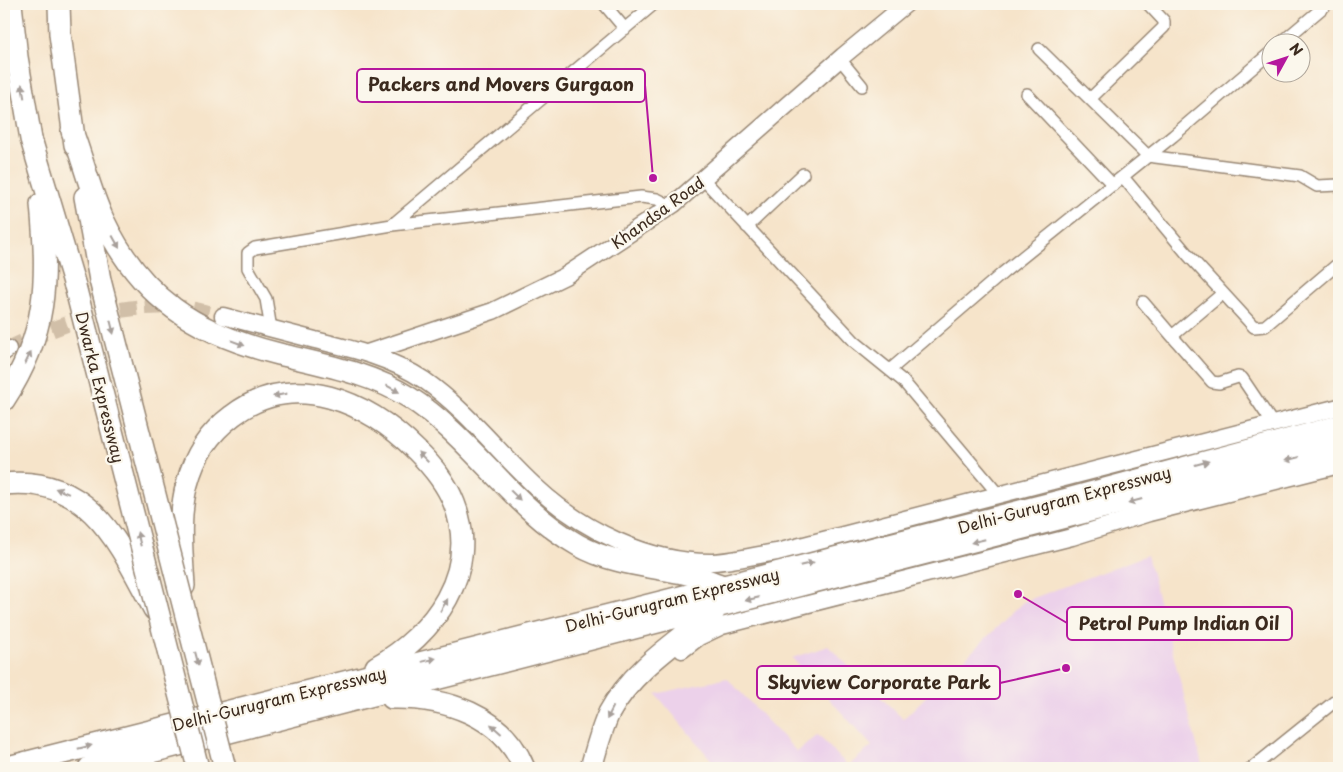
<svg xmlns="http://www.w3.org/2000/svg" width="1343" height="772" viewBox="0 0 1343 772" font-family="'Playpen Sans',sans-serif">
<style>
.built{fill:#ecd1ea}
.lines{fill:none;stroke-linecap:round;stroke-linejoin:round}
.secondary-tunnel{stroke:#d1bfa8;stroke-width:16;stroke-dasharray:16 8;stroke-linecap:butt}
.street-casing{stroke:#988774;stroke-width:14}
.secondary-casing{stroke:#988774;stroke-width:19}
.highway-casing{stroke:#988774;stroke-width:24}
.street{stroke:#fff;stroke-width:11}
.secondary{stroke:#fff;stroke-width:16}
.highway{stroke:#fff;stroke-width:21}
.highway-bridge-casing{stroke:#988774;stroke-width:24;stroke-linecap:butt}
.highway-bridge{stroke:#fff;stroke-width:21}
.oneway{fill:#a79f9a}
.labels{text-anchor:middle;dominant-baseline:central;stroke-width:4.5;stroke-linejoin:round;paint-order:stroke}
.street-label{font-size:16px;fill:#3b2a1e;stroke:#fbf7ec}
.leader{fill:none;stroke:#b5179e;stroke-width:2}
.callout-dot{fill:#b5179e;stroke:#fbf7ec;stroke-width:2}
.callout{fill:#fbf7ec;stroke:#b5179e;stroke-width:2}
.callout-label{font-size:18px;text-anchor:middle;font-weight:bold;fill:#3b2a1e}
</style>
<rect width="100%" height="100%" fill="#fbf7ec"/>
<filter id="ink" filterUnits="userSpaceOnUse"><feTurbulence type="fractalNoise" baseFrequency=".02" numOctaves="2"/><feDisplacementMap in="SourceGraphic" scale="10" xChannelSelector="R" yChannelSelector="G"/><feConvolveMatrix kernelMatrix="1 2 1 2 8 2 1 2 1" color-interpolation-filters="sRGB"/></filter>
<filter id="wash" filterUnits="userSpaceOnUse"><feTurbulence type="fractalNoise" baseFrequency=".0096" numOctaves="4" result="noise"/><feDisplacementMap in="SourceGraphic" scale="20" xChannelSelector="R" yChannelSelector="G"/><feGaussianBlur stdDeviation="1.12" result="paint"/><feColorMatrix in="noise" values="0 0 0 0 0 0 0 0 0 0 0 0 0 0 0 0 0 1.4 0 .05"/><feComposite in="paint" operator="in"/></filter>
<g filter="url(#wash)">
<rect width="100%" height="100%" fill="#f6e4ca"/>
<path class="built" d="M1147 555 1203 768H718L656 694 727 678 797 752 818 735 848 766 872 746 792 658 828 646 903 719 1023 602Z"/>
</g>
<g filter="url(#ink)">
<g class="lines">
<path class="secondary-tunnel" d="M8 349C60 324 116 303 174 307 191 308 207 313 223 316"/>
<g class="street-casing">
<path id="street" d="M604 4 625 29
M1282 42 1327 4
M1039 49 1148 156 1300 176 1317 186 1339 185
M840 59 862 86
M1027 94 1113 185
M1090 99 1164 27V21L1148 4
M1123 177 1188 255 1254 327 1265 326 1339 263
M704 180 855 342 903 381 998 494
M392 225 654 4
M747 227 803 174
M1222 294 1172 336 1212 382 1219 383 1238 377 1242 378 1273 424
M1143 302 1172 336
M271 329 266 299 248 268V253L255 248 392 225 641 197 657 199 671 206
M891 369 1004 272 1173 136 1270 53
M1252 768 1339 698"/>
</g>
<g class="secondary-casing">
<path id="secondary" d="M223 316C254 324 284 332 315 340 353 349 391 358 424 380 467 410 498 452 536 487 582 530 649 563 713 562 734 561 756 555 777 552L1339 407
M4 352 8 349
M367 353 493 311 565 276 674 204 843 56 906 4
M682 650 699 637 722 626 1072 537 1149 513 1339 465"/>
</g>
<g class="highway-casing">
<path id="highway" d="M11 4 17 57 31 139 75 286
M59 4 60 34 75 145
M72 131C83 160 90 191 103 219 140 298 197 334 279 354 324 365 371 373 410 398 473 438 512 508 578 545 612 564 649 566 687 574 699 576 711 582 723 586
M85 197 100 280
M4 400C48 333 48 281 41 204
M4 484C91 475 119 544 154 609
M184 586C182 553 178 516 187 484 194 457 209 433 232 416 294 368 368 402 417 451 432 466 446 482 454 503 481 571 434 635 376 667
M392 698C445 697 503 715 524 768
M4 768 1068 499 1339 426
M89 768 1339 447
M591 768C596 750 601 730 609 713 632 670 677 642 714 612"/>
</g>
<use href="#street" class="street"/>
<use href="#secondary" class="secondary"/>
<use href="#highway" class="highway"/>
<g class="highway-bridge-casing">
<path id="highway-bridge" d="M100 280 225 768
M75 286 198 768"/>
</g>
<use href="#highway-bridge" class="highway-bridge"/>
</g>
<defs><path id="oneway-solid" d="M-6-.8H1V-3.2L6.5 0L1 3.2V.8H-6Z" transform="scale(1.25)"/></defs>
<g class="oneway">
<use href="#oneway-solid" transform="translate(23 91) rotate(-100)"/>
<use href="#oneway-solid" transform="translate(116 242) rotate(61)"/>
<use href="#oneway-solid" transform="translate(112 327) rotate(76)"/>
<use href="#oneway-solid" transform="translate(238 343) rotate(21)"/>
<use href="#oneway-solid" transform="translate(28 358) rotate(-65)"/>
<use href="#oneway-solid" transform="translate(393 389) rotate(28)"/>
<use href="#oneway-solid" transform="translate(280 395) rotate(169)"/>
<use href="#oneway-solid" transform="translate(423 457) rotate(-135)"/>
<use href="#oneway-solid" transform="translate(1292 459) rotate(165)"/>
<use href="#oneway-solid" transform="translate(1202 463) rotate(-15)"/>
<use href="#oneway-solid" transform="translate(62 491) rotate(-158)"/>
<use href="#oneway-solid" transform="translate(515 495) rotate(44)"/>
<use href="#oneway-solid" transform="translate(1135 501) rotate(165)"/>
<use href="#oneway-solid" transform="translate(139 539) rotate(-104)"/>
<use href="#oneway-solid" transform="translate(978 541) rotate(166)"/>
<use href="#oneway-solid" transform="translate(807 564) rotate(-14)"/>
<use href="#oneway-solid" transform="translate(752 599) rotate(166)"/>
<use href="#oneway-solid" transform="translate(444 605) rotate(-59)"/>
<use href="#oneway-solid" transform="translate(197 659) rotate(75)"/>
<use href="#oneway-solid" transform="translate(429 660) rotate(-14)"/>
<use href="#oneway-solid" transform="translate(610 713) rotate(117)"/>
<use href="#oneway-solid" transform="translate(496 729) rotate(-138)"/>
<use href="#oneway-solid" transform="translate(85 747) rotate(-14)"/>
</g>
</g>
<g class="labels">
<g class="street-label">
<text transform="translate(657 212) rotate(-36)">Khandsa Road</text>
<text transform="translate(101 387) rotate(76)">Dwarka Expressway</text>
<text transform="translate(1064 499) rotate(-15)">Delhi-Gurugram Expressway</text>
<text transform="translate(672 599) rotate(-14)">Delhi-Gurugram Expressway</text>
<text transform="translate(279 698) rotate(-14)">Delhi-Gurugram Expressway</text>
</g>
</g>
<path class="leader" d="M653 178L645 85M1018 594L1067 623M1066 668L1000 683"/>
<g class="callout-dot">
<circle cx="653" cy="178" r="5"/>
<circle cx="1018" cy="594" r="5"/>
<circle cx="1066" cy="668" r="5"/>
</g>
<g class="callout">
<rect x="357" y="69" width="288" height="33" rx="5"/>
<rect x="1067" y="607" width="225" height="33" rx="5"/>
<rect x="757" y="666" width="243" height="33" rx="5"/>
</g>
<g class="callout-label">
<text x="501" y="91">Packers and Movers Gurgaon</text>
<text x="1179" y="630">Petrol Pump Indian Oil</text>
<text x="879" y="689">Skyview Corporate Park</text>
</g>
<rect width="1343" height="772" fill="none" stroke="#fbf7ec" stroke-width="20"/>
<g transform="translate(1286 58) rotate(50)"><circle r="24" fill="#fbf7ec" stroke="#aea59a"/>
<path d="M0-4L9 19L0 12L-9 19Z" fill="#b5179e"/>
<text y="-8" font-size="14" font-weight="bold" text-anchor="middle" fill="#3b2a1e">N</text>
</g>
</svg>
